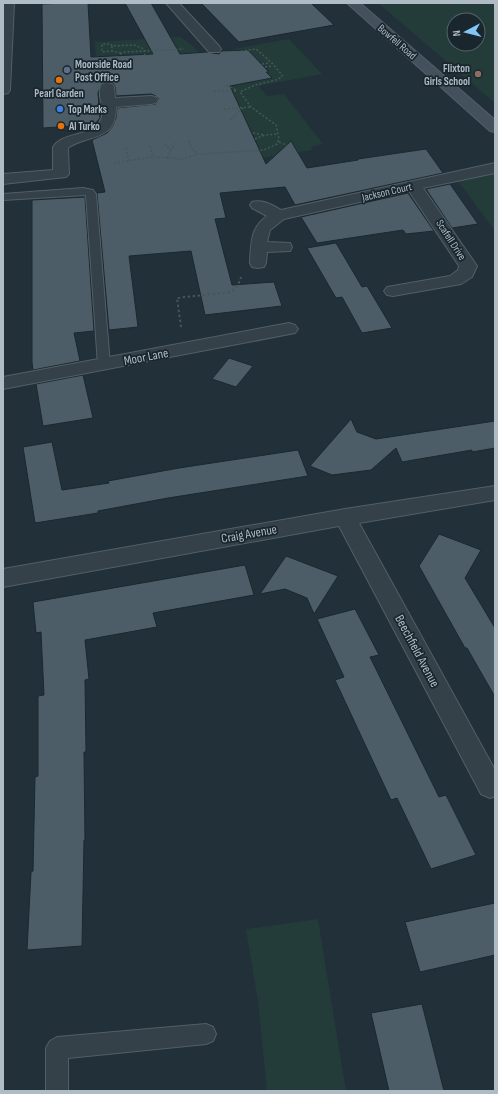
<svg xmlns="http://www.w3.org/2000/svg" width="498" height="1094" viewBox="0 0 498 1094" font-family="'Sofia Sans Condensed',sans-serif">
<style>
.green{fill:#243c39;fill-rule:evenodd}
.building{fill:#4c5d67;stroke:#1c2830}
.lines{fill:none;stroke-linecap:round;stroke-linejoin:round}
.service-casing{stroke:#525f67;stroke-width:2}
.minor-casing{stroke:#525f67;stroke-width:2}
.tertiary-casing{stroke:#525f67;stroke-width:2}
.secondary-casing{stroke:#525f67;stroke-width:2}
.path-far1{stroke:#435857;stroke-width:1.5;stroke-dasharray:2 2;stroke-linecap:butt}
.path{stroke:#435857;stroke-width:2;stroke-dasharray:2.5 2.5;stroke-linecap:butt}
.service{fill:#354149;fill-rule:evenodd}
.minor{fill:#354149;fill-rule:evenodd}
.tertiary{fill:#354149;fill-rule:evenodd}
.secondary{fill:#43515c;fill-rule:evenodd}
.service-dot{fill:#5c6f8a;stroke:#1a262e;stroke-width:1.5}
.education-dot{fill:#8d6e63;stroke:#1a262e;stroke-width:1.5}
.food-dot{fill:#e8710a;stroke:#1a262e;stroke-width:1.5}
.shop-dot{fill:#3f7fe0;stroke:#1a262e;stroke-width:1.5}
.labels{text-anchor:middle;dominant-baseline:central;stroke-width:3.5;stroke-linejoin:round;paint-order:stroke}
.far-street-label{font-size:11px;fill:#afbcc5;stroke:#1a262e}
.far-poi-label{font-size:11px;font-weight:bold;fill:#afbcc5;stroke:#1a262e;text-anchor:start}
.street-label{font-size:13px;fill:#afbcc5;stroke:#1a262e}
</style>
<rect width="100%" height="100%" fill="#213039"/>
<path class="green" d="M378 3H495V103ZM454 20H478V44H454Z
M180 37 192 45 201 55 289 39 322 74 259 86 267 96 284 94 323 144 311 147 312 150 242 161 253 143H257L250 127H246L212 87 271 78 266 72 269 71 257 59 197 65 191 53 96 57 95 42Z
M495 174V231L458 181Z
M318 919 346 1091H267L258 1001 246 929Z"/>
<path class="building" d="M66 3H88L91 57 153 54 125 3H151L180 54 207 52 219 54 221 51 248 50 269 72H266L272 78 230 86 266 164 291 141 307 168 358 160V159L426 149 443 173 295 205 285 187 220 193 226 218 215 219 232 285 274 282 282 306 205 315 191 251 129 256 138 327 109 330 97 193 105 192 92 140 107 133 112 127 116 118 117 108 156 104 159 99 156 96 151 94 116 96 115 87 113 83 107 82 102 83 98 93 100 118 93 126 89 128V125L43 128 42 4Z
M201 3H311L334 25 239 42Z
M450 184 478 224 452 228 426 189Z
M408 193 434 231 406 234 403 230 317 243 301 217Z
M85 197 94 331 74 333 80 361 33 370 32 362V200Z
M336 243 362 287 367 286 392 328 362 333 342 297 336 298 307 248Z
M229 358 253 366 236 387 212 379Z
M83 375 93 418 43 426 36 384Z
M351 419 357 432 376 439 495 421V448L472 452V450L402 462 396 448 371 470 332 475 310 466Z
M52 442 62 490 109 483 108 481 179 468 298 450 308 476 168 498 98 511V513L35 523 23 447Z
M439 534 481 550 465 578 495 628V697L467 648H465L419 566Z
M286 556 338 576 314 614 307 598 285 589 260 594Z
M245 565 254 595 153 613 157 627 85 640 89 679 85 680 86 752H84L85 840H84L82 946 27 950 31 872 33 871 35 777 38 776V696L44 695 41 632 36 633 33 602Z
M355 609 379 655 370 657 439 797 446 795 476 855 431 869 397 798 391 800 335 680 344 677 317 619Z
M495 903V955L420 972 405 922Z
M422 1004 444 1091H389L371 1013Z"/>
<g class="lines">
<g class="service-casing">
<path id="service" d="M83 188 93 190 96 194 110 365 109 368H99L98 365 86 195 3 200V194Z
M206 1024 213 1027 216 1034 213 1041 206 1044 68 1058V1091H46V1048L50 1041 57 1037Z"/>
</g>
<g class="minor-casing">
<path id="minor" d="M166 3H179L219 46 221 49 219 52H209Z
M107 83 112 84 114 87 115 98 151 96 156 97 158 100 156 103 151 104 116 107C116 142 88 134 68 148L69 174 66 177 3 184V174L53 170V147C63 132 87 137 99 123 108 112 95 95 102 84Z
M495 163V173L423 188 477 266 472 277 461 284 393 296 387 295 384 291 387 287 393 286 450 276 458 270 459 266 409 191 284 219 270 230 267 242 290 243 292 247 290 251 267 252 266 263 264 267 258 268 252 267 250 263C251 244 250 228 267 216L252 208 250 205 252 202C263 199 272 205 281 210Z
M289 323 295 325 298 329 295 333 3 389V377Z
M495 486V500L359 523 495 770V796L490 798 481 794 339 526 3 587V569L345 509Z"/>
</g>
<g class="tertiary-casing">
<path id="tertiary" d="M3 3H14L10 90 8 93 3 94Z"/>
</g>
<g class="secondary-casing">
<path id="secondary" d="M347 3H360L495 120V132L490 131Z"/>
</g>
<path class="path-far1" d="M112 46 111 44H102V52L112 51
M121 53 112 51V46L134 45 144 49 145 57
M120 58V54L125 52 184 49
M262 64 270 63
M265 67 273 66
M227 85 236 90
M214 91H237
M224 109 251 107
M230 120 243 108
M253 133 264 135
M255 139 265 135 278 134
M189 141 192 149 198 154
M279 142 288 146
M165 144 171 151
M150 146 153 157
M126 148 129 161
M167 158 175 143
M114 163 153 157 183 159 198 154 264 150 277 144 279 139 276 125 251 107 240 92 255 85 276 80 282 77V75L273 64 256 49 235 52"/>
<path class="path" d="M181 327 177 298 231 292 238 285 241 277"/>
<use href="#service" class="service"/>
<use href="#minor" class="minor"/>
<use href="#tertiary" class="tertiary"/>
<use href="#secondary" class="secondary"/>
</g>
<circle class="service-dot" cx="67" cy="70" r="4"/>
<circle class="education-dot" cx="478" cy="74" r="4"/>
<g class="food-dot">
<circle cx="59" cy="80" r="4"/>
<circle cx="61" cy="126" r="4"/>
</g>
<circle class="shop-dot" cx="60" cy="109" r="4"/>
<g class="labels">
<g class="far-street-label">
<text transform="translate(397 42) rotate(41)">Bowfell Road</text>
<text transform="translate(387 192) rotate(-13)">Jackson Court</text>
<text transform="translate(451 240) rotate(57)">Scafell Drive</text>
</g>
<g class="far-poi-label">
<text x="75" y="64">Moorside Road<tspan x="75" dy="13">Post Office</tspan></text>
<text x="470" y="68" text-anchor="end">Flixton<tspan x="470" dy="13">Girls School</tspan></text>
<text x="59" y="93" text-anchor="middle">Pearl Garden</text>
<text x="68" y="109">Top Marks</text>
<text x="69" y="126">Al Turko</text>
</g>
<g class="street-label">
<text transform="translate(146 357) rotate(-11)">Moor Lane</text>
<text transform="translate(249 534) rotate(-10)">Craig Avenue</text>
<text transform="translate(417 651) rotate(62)">Beechfield Avenue</text>
</g>
</g>
<rect width="498" height="1094" fill="none" stroke="#afbcc5" stroke-width="8"/>
<g transform="translate(466 32) rotate(263)"><circle r="19" fill="#1a262e" stroke="#56626a"/>
<path d="M0-3L7 15L0 10L-7 15Z" fill="#83c6f6"/>
<text y="-6" font-size="11" font-weight="bold" text-anchor="middle" fill="#afbcc5">N</text>
</g>
</svg>
